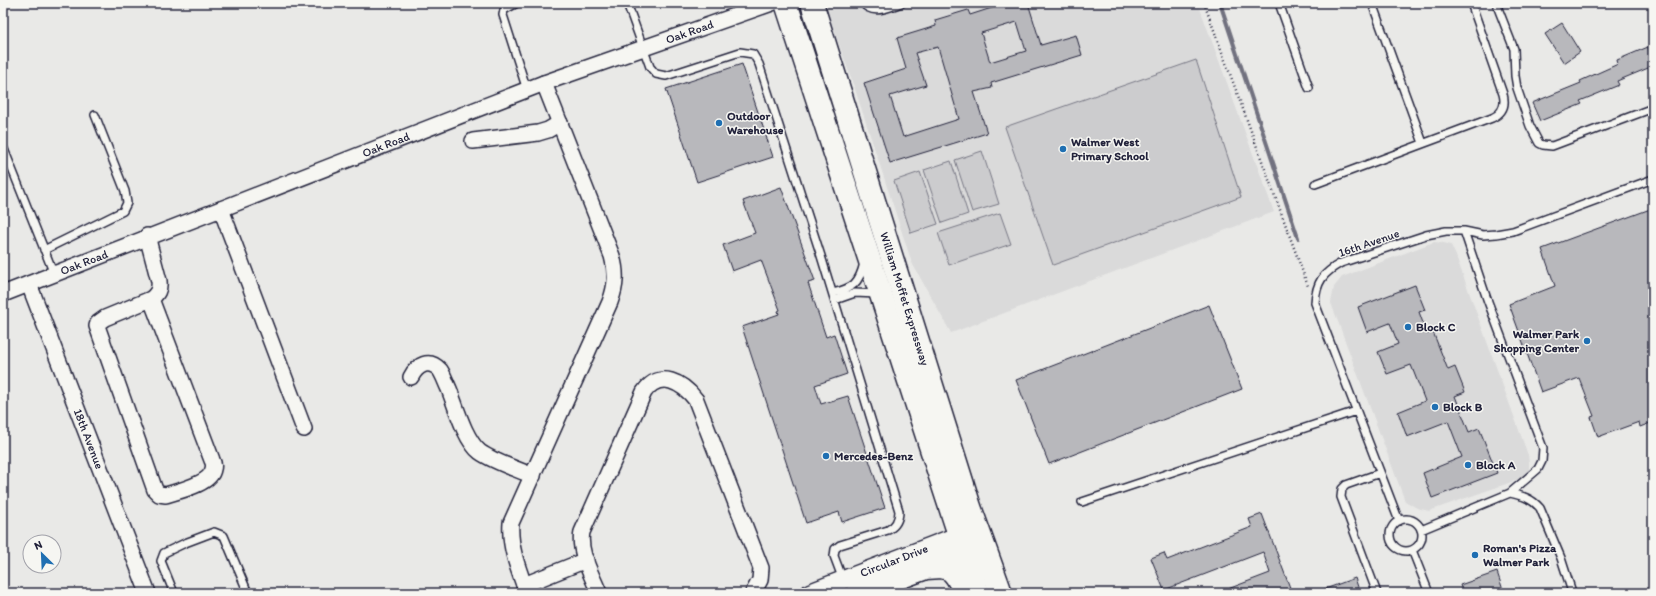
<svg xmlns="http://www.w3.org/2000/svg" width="1656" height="596" viewBox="0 0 1656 596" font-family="Itim,sans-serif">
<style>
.built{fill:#dadada}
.green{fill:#ccccce;stroke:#777784}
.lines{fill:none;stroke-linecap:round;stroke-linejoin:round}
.stream{stroke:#71717f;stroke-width:4}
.building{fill:#b8b8bc;stroke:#22223b;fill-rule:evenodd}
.service-casing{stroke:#22223b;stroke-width:10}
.minor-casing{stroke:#22223b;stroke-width:18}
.tertiary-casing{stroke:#22223b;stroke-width:21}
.primary-casing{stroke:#22223b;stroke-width:25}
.path{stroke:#22223b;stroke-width:2.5;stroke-dasharray:1 3;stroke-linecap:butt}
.service{stroke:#f6f6f2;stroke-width:7}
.minor{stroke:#f6f6f2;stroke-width:15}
.tertiary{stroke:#f6f6f2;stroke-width:18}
.primary{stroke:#f6f6f2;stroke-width:22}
.poi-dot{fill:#1f6fb2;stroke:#f6f6f2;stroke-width:1.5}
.labels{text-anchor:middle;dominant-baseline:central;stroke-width:3;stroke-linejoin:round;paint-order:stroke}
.street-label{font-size:12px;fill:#22223b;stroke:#f6f6f2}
.poi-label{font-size:12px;font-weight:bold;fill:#22223b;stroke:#f6f6f2;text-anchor:start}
</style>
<rect width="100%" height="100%" fill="#e9e9e7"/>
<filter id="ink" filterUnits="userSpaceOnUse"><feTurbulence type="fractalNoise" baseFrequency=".025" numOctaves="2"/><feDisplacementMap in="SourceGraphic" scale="8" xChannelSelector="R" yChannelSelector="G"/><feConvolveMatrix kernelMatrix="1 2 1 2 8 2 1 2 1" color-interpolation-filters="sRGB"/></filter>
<g filter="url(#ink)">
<path class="built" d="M824 3H1198L1274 212 951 333 912 263 854 86Z
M1434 242 1444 243 1451 245 1456 256 1528 455 1529 462V471L1520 479 1429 511 1417 508 1405 501 1331 303 1334 287 1342 277Z"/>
<path class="green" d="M1196 60 1241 197 1053 265 1005 127Z
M982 151 999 204 972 212 955 160Z
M951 161 968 214 942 223 924 170Z
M920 172 938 224 911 233 894 181Z
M1000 213 1011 244 949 265 938 233Z"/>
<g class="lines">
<path class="stream" d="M1220 3 1298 238"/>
</g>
<path class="building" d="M1007 3H1028L1041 45 1076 35 1082 55 991 83 992 88 974 92 987 133 890 163 864 83 906 69 897 38 936 26 935 20 968 10 970 15ZM1017 22 1026 51 990 62 981 33ZM938 47 959 119 903 137 890 96 926 85 915 53Z
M1562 23 1580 52 1564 63 1545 34Z
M1648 47 1653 58V66L1617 81 1619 85 1580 101 1582 104 1540 121 1532 103 1581 83 1580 81 1618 64 1617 60Z
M742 64 773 157 697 182 666 89Z
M781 187 815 281 808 283 826 337 834 334 847 374 815 385 821 404 848 396 885 508 842 522 839 512 806 523 742 327 779 314 778 311 780 310 761 260 732 271 723 245 755 233 743 201Z
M1653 208V422L1640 427 1639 422 1598 437 1591 417 1594 416 1579 378 1541 392 1509 304 1555 286 1542 249Z
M1415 285 1425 310 1419 312 1427 334 1433 332 1448 370 1455 367 1465 392 1455 396 1469 432 1479 428 1497 473 1432 498 1423 473 1462 457 1448 421 1407 437 1398 412 1425 401 1411 365 1387 374 1378 352 1398 344 1390 323 1367 332 1358 307Z
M1209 305 1242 389 1049 464 1016 380Z
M1262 514 1292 593H1220V592L1270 573 1263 552 1164 590 1151 558 1164 553 1167 560 1252 527 1249 519Z
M1497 572 1504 593H1463L1460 585Z
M1355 578 1360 593H1317V592Z"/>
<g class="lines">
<g class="service-casing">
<path id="service" d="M517 3 504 10 503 15 527 90
M627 3 650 67 656 74 666 76 740 52 753 54 759 64 821 256 899 511C899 520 896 526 888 530L840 545 835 549 834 556 843 580
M863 3C872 16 889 7 902 3
M1279 3 1309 88
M1372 3 1423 143
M1496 3 1514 49 1515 76 1517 88 1530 126 1539 143 1543 145 1552 146 1653 108
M4 149 54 274
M1315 184 1492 118C1503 113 1506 105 1503 94L1471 3
M44 250 123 211 127 203 125 191 95 115
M833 293C853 288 859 284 864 263
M835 300 855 293 877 294
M1510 493C1523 496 1531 498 1540 508L1561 558 1571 589
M1082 502 1356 411
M1390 535a16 16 0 1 1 32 0a16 16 0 1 1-32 0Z
M1399 521 1315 303C1316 282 1323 273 1341 263L1426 235 1446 231H1464L1483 235 1496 234 1513 231 1653 179
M1421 530 1510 493 1538 469 1542 461 1543 448 1487 299 1464 231
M1412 550 1429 593
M174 593 161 561 164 553 185 543 214 532 224 536 248 593
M1377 593 1341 497 1342 489 1346 485 1380 473"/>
</g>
<g class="minor-casing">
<g id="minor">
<path d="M473 141 538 133 548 130 560 123"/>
<path d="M221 209 304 429"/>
<path d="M147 236 159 281C160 290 157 294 151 299L105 318 98 323 97 326 155 490 159 494 166 495C178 491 211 484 213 469 214 466 213 462 212 460L151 299"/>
<path id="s1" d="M29 284 148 593"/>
<path id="s2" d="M3 294 544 83 772 3"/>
<path d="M411 377C417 365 429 358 440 370 444 376 446 383 449 389 456 407 465 440 480 452 494 462 517 469 533 476"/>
<path d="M524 585 586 560"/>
<path d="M527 593C519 571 509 547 511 523L610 302C616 286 617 273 612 256L544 83"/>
<path d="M599 593C592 575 578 552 582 532L644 392C660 369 683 383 696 400L761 568 760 580 753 593"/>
</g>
</g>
<g class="tertiary-casing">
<g id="tertiary">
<path d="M919 565 976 544"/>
<path id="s3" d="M810 593 971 531"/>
</g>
</g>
<g class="primary-casing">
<g id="primary">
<path d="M786 3 978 593"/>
<path id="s4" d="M812 3 970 507 1001 593"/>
<path d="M858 593 926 568 942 567 951 570 956 576 966 593"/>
</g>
</g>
<path class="path" d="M1204 3 1308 286"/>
<use href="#service" class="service"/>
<use href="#minor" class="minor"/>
<use href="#tertiary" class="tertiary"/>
<use href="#primary" class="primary"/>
</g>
</g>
<g class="poi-dot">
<circle cx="719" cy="123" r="4"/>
<circle cx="1063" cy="149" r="4"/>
<circle cx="1408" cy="327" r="4"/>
<circle cx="1587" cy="341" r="4"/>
<circle cx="1435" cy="407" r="4"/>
<circle cx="826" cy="456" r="4"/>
<circle cx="1468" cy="465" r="4"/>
<circle cx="1475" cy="555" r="4"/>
</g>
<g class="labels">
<g class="street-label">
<text stroke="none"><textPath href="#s2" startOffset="735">Oak Road</textPath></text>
<text stroke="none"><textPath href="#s2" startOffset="411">Oak Road</textPath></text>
<text transform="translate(1369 243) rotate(-19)">16th Avenue</text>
<text stroke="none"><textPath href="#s2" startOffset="87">Oak Road</textPath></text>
<text stroke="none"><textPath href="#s4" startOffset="310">William Moffet Expressway</textPath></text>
<text stroke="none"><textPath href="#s1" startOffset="166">18th Avenue</textPath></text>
<text stroke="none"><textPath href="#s3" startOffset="90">Circular Drive</textPath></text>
</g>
<g class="poi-label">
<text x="727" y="116">Outdoor<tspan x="727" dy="14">Warehouse</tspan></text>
<text x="1071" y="142">Walmer West<tspan x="1071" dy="14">Primary School</tspan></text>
<text x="1416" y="327">Block C</text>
<text x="1579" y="334" text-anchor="end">Walmer Park<tspan x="1579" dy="14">Shopping Center</tspan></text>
<text x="1443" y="407">Block B</text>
<text x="834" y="456">Mercedes-Benz</text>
<text x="1476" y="465">Block A</text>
<text x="1483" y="548">Roman's Pizza<tspan x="1483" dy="14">Walmer Park</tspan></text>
</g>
</g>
<rect width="1656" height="596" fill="none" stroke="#f6f6f2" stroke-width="16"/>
<rect x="8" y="8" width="1640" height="580" fill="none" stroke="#22223b" stroke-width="1.5" filter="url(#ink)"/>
<g transform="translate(42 554) rotate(336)"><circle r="19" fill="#f6f6f2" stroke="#a1a1a9"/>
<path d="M0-3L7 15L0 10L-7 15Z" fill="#1f6fb2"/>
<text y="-6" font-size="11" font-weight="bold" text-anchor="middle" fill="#22223b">N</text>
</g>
</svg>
